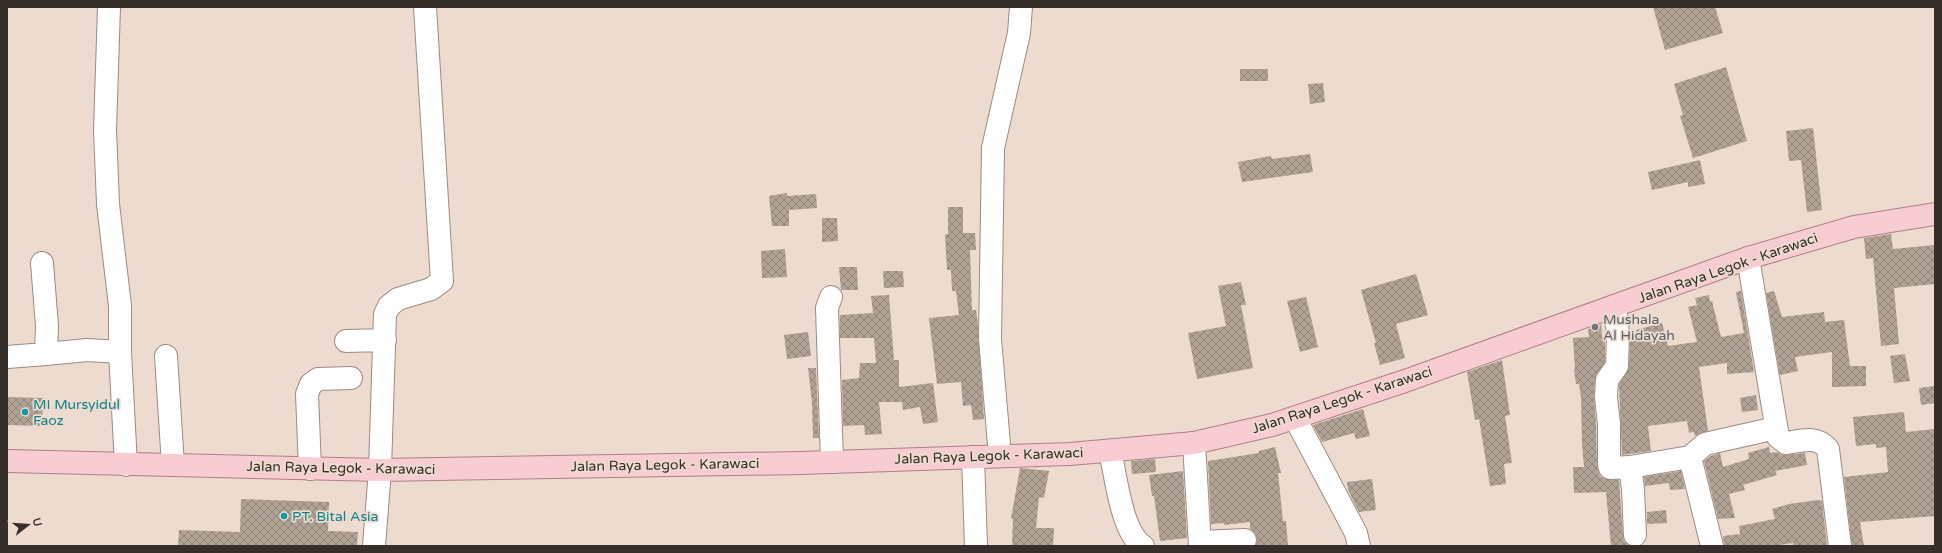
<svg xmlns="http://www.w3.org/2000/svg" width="1942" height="553" viewBox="0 0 1942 553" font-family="'Varela Round',sans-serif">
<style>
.building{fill:url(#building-cross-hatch)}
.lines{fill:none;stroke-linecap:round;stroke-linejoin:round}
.minor-casing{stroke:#9c8b80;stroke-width:24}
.major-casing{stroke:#b07f84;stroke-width:24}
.minor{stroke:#fff;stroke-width:22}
.major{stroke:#f7cdd3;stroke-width:22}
.worship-dot{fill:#6b7280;stroke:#eedbcf;stroke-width:1.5}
.culture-dot{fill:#0f9aa8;stroke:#eedbcf;stroke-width:1.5}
.labels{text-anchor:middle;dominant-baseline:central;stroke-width:3.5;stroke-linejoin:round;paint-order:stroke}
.street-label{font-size:14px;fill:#352e2a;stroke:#eedbcf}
.worship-label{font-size:14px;fill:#5b616d;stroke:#eedbcf;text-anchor:start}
.culture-label{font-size:14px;fill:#0d838f;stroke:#eedbcf;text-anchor:start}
</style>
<defs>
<pattern id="building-cross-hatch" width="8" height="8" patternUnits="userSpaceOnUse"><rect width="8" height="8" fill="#b0a294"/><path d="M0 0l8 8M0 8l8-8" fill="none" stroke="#908479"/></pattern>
</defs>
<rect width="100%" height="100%" fill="#eedbcf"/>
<path class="building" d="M1653 7H1715L1723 33 1665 50Z
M1726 67 1747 141 1693 158 1680 116 1683 115 1674 84Z
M1240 69H1268V81H1240Z
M1323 83 1325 102 1310 104 1308 84Z
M1813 128 1822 210 1807 212 1801 160 1789 161 1786 131Z
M1310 154 1313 172 1242 182 1238 162 1271 156 1272 159Z
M1700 160 1705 184 1688 187V182L1652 190 1648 172Z
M787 193V196L816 194 817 208 789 210V226H772L769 196Z
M948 207H963V233H975L976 250H970L972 310H976L978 325 984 419 973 420 971 405 963 406 961 382 937 384 929 318 959 315 956 291H952L951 270H947L945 235 948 234Z
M822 218H837L838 241 822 242Z
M1891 234 1893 249 1935 245V284L1894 288 1899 344 1881 346 1873 258 1866 259 1864 238Z
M785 249 787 277 762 278 761 251Z
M839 267H857L858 290H841Z
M883 271H903L904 287 884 288Z
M1416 274 1428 315 1396 324 1405 358 1380 365 1374 343H1376L1361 290Z
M1241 282 1246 305H1241L1253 368 1197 379 1188 333 1226 326 1218 286Z
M1741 291 1754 372 1727 374V363L1699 367 1708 431 1695 436 1694 432 1689 433 1687 421 1648 426 1651 451 1622 455 1619 384 1629 367 1630 335 1637 333 1636 330 1662 323 1668 346 1697 342 1688 307 1697 305 1695 298 1709 295 1710 302 1712 301 1721 337 1744 333 1736 292Z
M1774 291 1782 317 1824 312 1825 322 1844 320 1850 366H1866V386L1832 387V352L1795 357 1798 371 1780 375 1766 293Z
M889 295 894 360H899V387L933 383 938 422 923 424 920 407 903 410 902 402H879L882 434 865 435 864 425 843 426 842 380 859 378 860 363H876L874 338H840V315L873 313 871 296Z
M1306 297 1318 347 1300 352 1287 301Z
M1601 324 1602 337H1605V362L1595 379 1594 396 1596 425 1597 467 1600 476 1605 479 1619 480 1623 536 1624 541 1629 546H1611L1606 492 1574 493 1573 467H1584L1582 443 1581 398 1579 384H1576L1574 369H1575L1573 338 1589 337 1588 329Z
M808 332 811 356 787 359 784 335Z
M1905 354 1910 381 1894 383 1890 356Z
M1502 360 1510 415 1505 416 1512 463 1504 464 1506 484 1490 486 1479 419 1475 420 1467 372Z
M808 368H816L819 438H813L812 403Z
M1935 386V403L1921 405 1919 388Z
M1756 395 1758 410 1742 412 1740 398Z
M7 397 43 398 42 426 7 425Z
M1363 409 1370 436 1356 439 1354 433 1322 442 1313 425Z
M1904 412 1906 432 1935 429V516L1860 522 1864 546H1852L1844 477 1888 472 1886 447 1876 448V444L1856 446 1853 417Z
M1275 447 1281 473H1278L1283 521H1286L1288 546H1256L1257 539 1255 533 1250 529V522L1224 525V523L1211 524 1208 461 1259 453V451Z
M1769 447 1770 453 1777 452 1783 455 1805 453 1807 465 1775 471 1777 475 1743 485 1745 490 1729 494 1735 518 1718 519 1704 461 1711 456 1720 453 1723 467 1749 459 1748 453Z
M1155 459 1156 472 1132 474 1131 461Z
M1020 468 1049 471 1044 498 1039 497 1036 528H1054L1053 546H1012L1013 519H1011Z
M1183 471 1187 538 1160 541 1154 496H1152L1149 475Z
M1681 471 1685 489 1670 490 1669 483 1645 486 1644 477Z
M1372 479 1376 510 1359 512 1348 490 1347 482Z
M241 499 329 502 328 531 358 532 357 546H178L179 530 240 532Z
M1818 500 1822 501 1827 546H1793V543L1774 546H1724L1723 536 1740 534 1739 526 1775 519 1772 509 1789 504Z
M1666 510 1667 523 1647 524V512Z"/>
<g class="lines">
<g class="minor-casing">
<path id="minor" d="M109 7 105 130 108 204 120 306V352L126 465
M1748 258 1778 437 1786 443C1801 441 1817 435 1828 449L1840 546
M831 297 827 308 832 462
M1615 306 1618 334 1617 366 1607 380 1606 397 1609 424V464L1610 468 1630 467 1633 489 1635 535
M346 341 385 340
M46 354 87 350 120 352
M166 356 173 465
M7 357 46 354 47 326 42 263
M1295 418 1356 533 1359 546
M1194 443 1200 546
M1110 451C1116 475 1121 532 1143 546
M1000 456 990 339 993 148 1019 33 1021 7
M973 457 976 546
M1690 457 1712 546
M1630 467 1690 457 1705 444 1776 428
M310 469 307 394 311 384 318 379 351 378
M1200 542 1245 540
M374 546 380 470 385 314 389 306 398 299 431 289 442 281 425 7"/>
</g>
<g class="major-casing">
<path id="major" d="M7 461 380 470 801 463 1070 454 1194 443 1272 425 1405 381 1748 258 1854 227 1935 214"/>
</g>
<use href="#minor" class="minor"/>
<use href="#major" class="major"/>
</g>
<circle class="worship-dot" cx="1595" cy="327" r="4"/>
<g class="culture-dot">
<circle cx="25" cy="412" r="4"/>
<circle cx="284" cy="516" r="4"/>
</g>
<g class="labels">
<g class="street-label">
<text transform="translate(1728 268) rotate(-19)">Jalan Raya Legok - Karawaci</text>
<text transform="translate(1342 400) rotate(-18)">Jalan Raya Legok - Karawaci</text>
<text transform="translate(989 456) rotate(-2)">Jalan Raya Legok - Karawaci</text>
<text transform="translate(665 465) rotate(-1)">Jalan Raya Legok - Karawaci</text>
<text transform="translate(341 468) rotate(1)">Jalan Raya Legok - Karawaci</text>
</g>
<g class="worship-label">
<text x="1603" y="319">Mushala<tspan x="1603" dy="16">Al Hidayah</tspan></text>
</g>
<g class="culture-label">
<text x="33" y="404">MI Mursyidul<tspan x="33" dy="16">Faoz</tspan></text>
<text x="292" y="516">PT. Bital Asia</text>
</g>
</g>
<rect width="1942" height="553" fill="none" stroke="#352e2a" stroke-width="16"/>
<g transform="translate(28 525) rotate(73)" stroke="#eedbcf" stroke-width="3" paint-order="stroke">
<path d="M0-3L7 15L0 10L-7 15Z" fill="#352e2a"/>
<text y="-6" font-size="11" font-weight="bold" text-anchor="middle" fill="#352e2a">U</text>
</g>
</svg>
